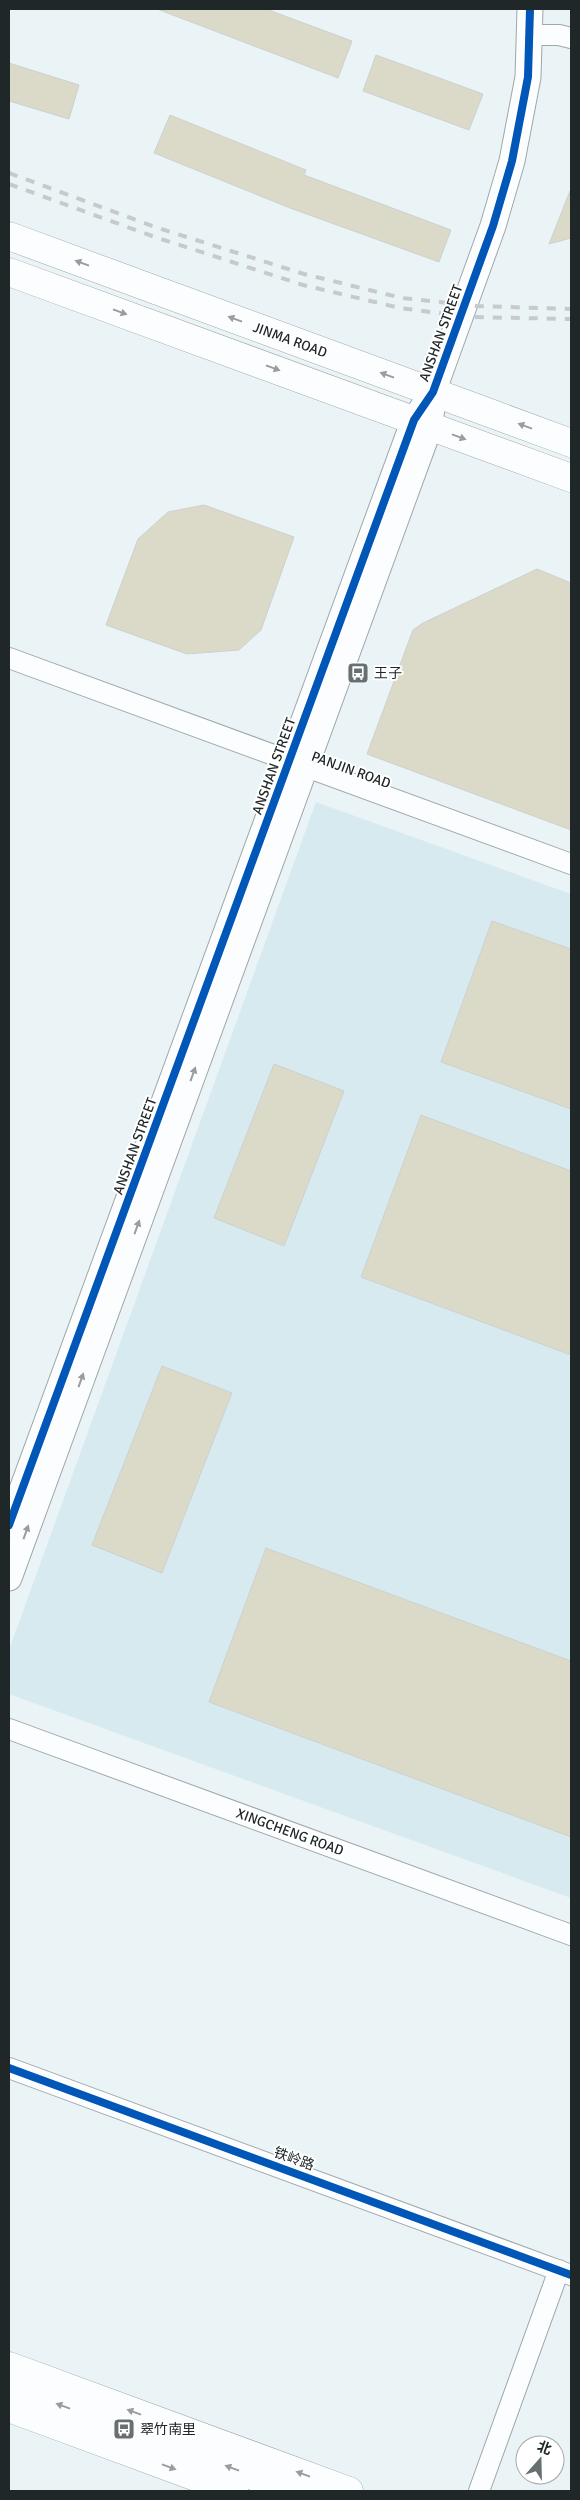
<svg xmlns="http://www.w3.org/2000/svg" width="580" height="2500" viewBox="0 0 580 2500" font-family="Signika,'Noto Sans SC',sans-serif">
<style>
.built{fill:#d6eaf0}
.building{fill:#dbdac8;stroke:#cdd1cf}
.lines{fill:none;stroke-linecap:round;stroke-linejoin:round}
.minor-casing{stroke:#9fa7a9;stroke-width:22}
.tertiary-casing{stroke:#9fa7a9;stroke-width:27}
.secondary-casing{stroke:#9fa7a9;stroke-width:29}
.primary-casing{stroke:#9fa7a9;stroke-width:29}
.minor{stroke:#fcfdfe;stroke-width:20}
.tertiary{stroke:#fcfdfe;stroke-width:25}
.secondary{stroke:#fcfdfe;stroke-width:28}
.primary{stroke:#fcfdfe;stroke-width:28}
.rail{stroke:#c7caca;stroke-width:4;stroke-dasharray:9 9;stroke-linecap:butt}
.cycleway-casing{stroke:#fff;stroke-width:11}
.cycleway{stroke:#0057b8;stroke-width:8}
.oneway{fill:#999d9e}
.labels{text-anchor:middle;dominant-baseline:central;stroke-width:4;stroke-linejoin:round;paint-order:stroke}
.street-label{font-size:14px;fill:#202729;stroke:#fff}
.poi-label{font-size:14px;fill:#202729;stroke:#fff;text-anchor:start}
</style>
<rect width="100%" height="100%" fill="#eaf4f7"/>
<path class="built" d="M316 802 571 894V1898L9 1694V1650Z"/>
<path class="building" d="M157 9H266L352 41 338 78Z
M376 55 483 94 469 130 363 91Z
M9 63 79 85 69 119 9 101Z
M170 115 306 170 304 175 451 230 439 262 290 208 154 153Z
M570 191 571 238 549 244Z
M204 505 294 537 261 630 239 650 187 654 106 625 138 539 168 512Z
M537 569 571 583V830L367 754 413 630 423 623Z
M492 921 571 949V1109L441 1062Z
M274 1064 344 1091 284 1246 214 1218Z
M421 1115 571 1171V1355L361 1277Z
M162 1366 232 1393 162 1573 92 1545Z
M266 1548 571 1661V1837L209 1702Z"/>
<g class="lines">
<g class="minor-casing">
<path id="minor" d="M529 35H559L571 38
M9 658 571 864
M9 1729 571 1935
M9 2068 571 2275
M479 2491 559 2270"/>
</g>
<g class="tertiary-casing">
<path id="tertiary" d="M9 1525 414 420 433 392 493 226 512 161 528 77 530 9
M9 1578 430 426 432 407"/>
</g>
<g class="secondary-casing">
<path id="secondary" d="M9 236 571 443
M9 272 571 478
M9 2366 349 2491"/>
</g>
<g class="primary-casing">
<path id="primary" d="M9 2386 294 2491
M9 2408 234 2491"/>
</g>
<use href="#minor" class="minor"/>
<use href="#tertiary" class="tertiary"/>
<use href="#secondary" class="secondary"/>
<use href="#primary" class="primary"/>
<path class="rail" d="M9 173 155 227 304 274 402 298 476 306 571 309
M9 184 152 236 303 285 400 308 469 317 571 319"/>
<g class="cycleway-casing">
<path id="cycleway" d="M9 1525 414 420 433 392 493 226 512 161 528 77 530 9
M9 2068 571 2275"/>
</g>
<use href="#cycleway" class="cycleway"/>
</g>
<defs><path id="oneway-solid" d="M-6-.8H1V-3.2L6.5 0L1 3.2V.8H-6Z" transform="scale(1.25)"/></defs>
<g class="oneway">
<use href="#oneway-solid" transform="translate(82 263) rotate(-160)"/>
<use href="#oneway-solid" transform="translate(120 312) rotate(20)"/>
<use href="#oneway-solid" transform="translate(235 319) rotate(-160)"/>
<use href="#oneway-solid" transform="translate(273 368) rotate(20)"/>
<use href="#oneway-solid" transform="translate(387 375) rotate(-160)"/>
<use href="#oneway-solid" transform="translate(525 426) rotate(-160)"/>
<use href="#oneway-solid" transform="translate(459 437) rotate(20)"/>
<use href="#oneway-solid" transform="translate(193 1074) rotate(-70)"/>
<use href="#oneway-solid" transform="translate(137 1227) rotate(-70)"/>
<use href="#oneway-solid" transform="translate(81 1380) rotate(-70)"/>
<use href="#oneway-solid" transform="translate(26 1532) rotate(-70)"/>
<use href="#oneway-solid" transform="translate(63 2406) rotate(-160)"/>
<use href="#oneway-solid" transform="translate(134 2412) rotate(-160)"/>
<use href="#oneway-solid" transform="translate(169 2467) rotate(20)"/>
<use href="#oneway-solid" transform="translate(232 2468) rotate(-160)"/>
<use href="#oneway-solid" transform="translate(303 2474) rotate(-160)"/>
</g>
<defs>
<g id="bus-square" transform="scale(1.125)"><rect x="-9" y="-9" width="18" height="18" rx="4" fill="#676f71" stroke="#fff"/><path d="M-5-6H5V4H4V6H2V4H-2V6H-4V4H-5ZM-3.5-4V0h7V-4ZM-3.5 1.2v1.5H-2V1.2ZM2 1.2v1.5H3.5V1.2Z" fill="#fff"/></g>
</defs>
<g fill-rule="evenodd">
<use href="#bus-square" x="358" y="673"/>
<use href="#bus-square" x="124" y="2429"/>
</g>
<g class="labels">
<g class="street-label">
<text transform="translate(441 333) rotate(-70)">ANSHAN STREET</text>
<text transform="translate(290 340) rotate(20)">JINMA ROAD</text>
<text transform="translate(274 766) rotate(-70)">ANSHAN STREET</text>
<text transform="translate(351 770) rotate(20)">PANJIN ROAD</text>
<text transform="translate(135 1146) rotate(-70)">ANSHAN STREET</text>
<text transform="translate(290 1832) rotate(20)">XINGCHENG ROAD</text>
<text transform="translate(294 2159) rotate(20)">铁岭路</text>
</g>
<g class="poi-label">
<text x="374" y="673">王子</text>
<text x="140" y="2429">翠竹南里</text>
</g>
</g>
<rect width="580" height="2500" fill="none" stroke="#202729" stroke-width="20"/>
<g transform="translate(540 2460) rotate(20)"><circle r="24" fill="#ffffff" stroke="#a6a9a9"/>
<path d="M0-4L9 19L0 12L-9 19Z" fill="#676f71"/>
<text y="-8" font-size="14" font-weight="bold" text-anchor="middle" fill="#202729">北</text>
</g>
</svg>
